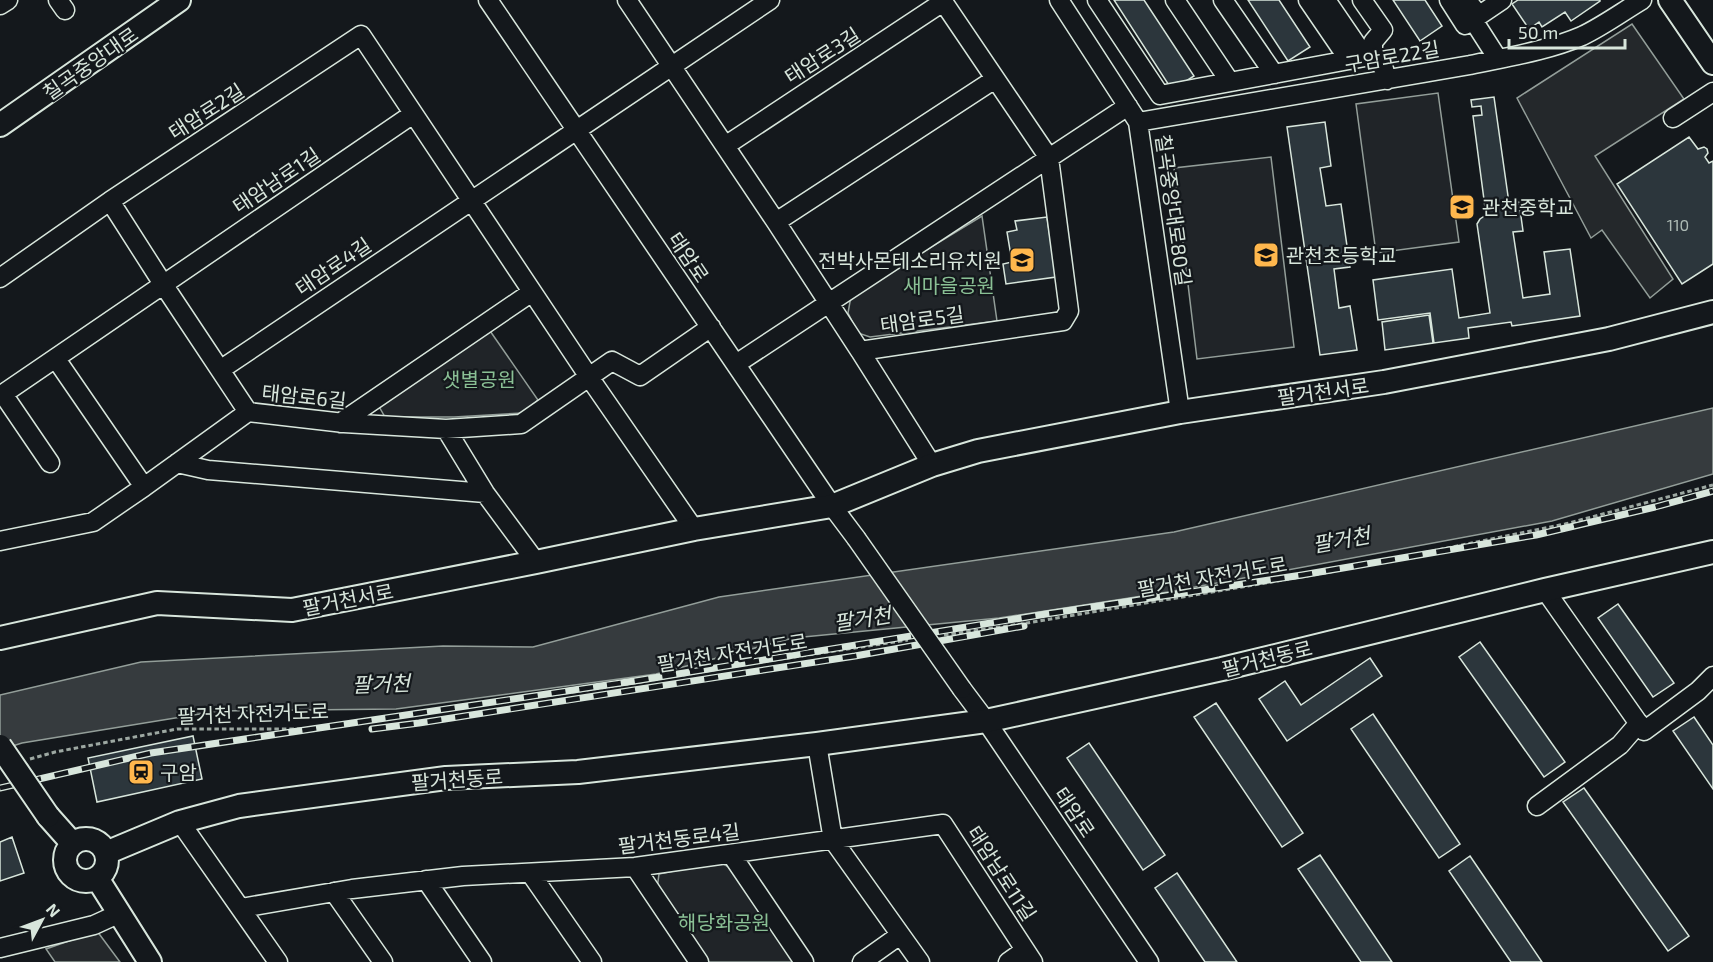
<svg xmlns="http://www.w3.org/2000/svg" width="1713" height="962" viewBox="0 0 1713 962" font-family="'Exo 2','Noto Sans KR',sans-serif">
<style>
.green{fill:#202428;stroke:#939e99;stroke-width:1.5}
.parking{fill:#24282b;stroke:#939e99;stroke-width:1.5}
.water{fill:#363b3e;stroke:#939e99;stroke-width:1.5}
.building{fill:#2c363c;stroke:#d8e6dc;stroke-width:1.5}
.lines{fill:none;stroke-linecap:round;stroke-linejoin:round}
.minor-casing{stroke:#d8e6dc;stroke-width:21}
.major-casing{stroke:#d8e6dc;stroke-width:26}
.path{stroke:#9da8a2;stroke-width:3;stroke-dasharray:4.5 3;stroke-linecap:butt}
.minor{stroke:#14181c;stroke-width:18}
.major{stroke:#14181c;stroke-width:22}
.rail-casing{stroke:#d8e6dc;stroke-width:7}
.rail{stroke:#14181c;stroke-width:4.5;stroke-dasharray:14;stroke-linecap:butt}
.minor-bridge-casing{stroke:#d8e6dc;stroke-width:21;stroke-linecap:butt}
.major-bridge-casing{stroke:#d8e6dc;stroke-width:26;stroke-linecap:butt}
.minor-bridge{stroke:#14181c;stroke-width:18}
.major-bridge{stroke:#14181c;stroke-width:22}
.labels{text-anchor:middle;dominant-baseline:central;stroke-width:4.5;stroke-linejoin:round;paint-order:stroke}
.number-label{font-size:16px;fill:#adbab4}
.street-label{font-size:20px;fill:#d8e6dc;stroke:#14181c}
.poi-label{font-size:20px;fill:#d8e6dc;stroke:#14181c;text-anchor:start}
.park-label{font-size:20px;fill:#8ac095;stroke:#14181c}
.water-label{font-size:21px;font-style:italic;fill:#d8e6dc;stroke:#14181c}
</style>
<rect width="100%" height="100%" fill="#14181c"/>
<path class="green" d="M1438 93 1459 242 1376 253 1356 104Z
M1271 157 1294 347 1197 359 1174 168Z
M982 216 997 321 870 337 858 333 848 313 851 296Z
M488 328 538 400 523 413 454 417H385L377 403Z
M719 862 731 868 797 962H708L657 889 659 874Z"/>
<path class="parking" d="M1632 24 1684 99 1595 156 1673 279 1650 298 1602 230 1591 238 1517 98Z
M97 931 120 962H55L46 949Z"/>
<path class="water" d="M1713 408V474L1552 521 1168 592 999 618 793 638 656 674 396 709 218 711 22 743 0 750V695L141 662 443 646 533 647 719 597 1174 532Z"/>
<path class="building" d="M1114 0H1144L1194 76 1172 90Z
M1248 0H1279L1310 47 1288 61Z
M1393 0H1425L1442 26 1420 41Z
M1518 0H1600V1L1571 21 1565 12 1542 27 1539 22 1529 29 1512 4Z
M1494 97 1509 203 1519 202 1523 231 1513 232 1523 298 1550 294 1544 252 1570 249 1580 316 1512 326 1511 322 1468 328 1469 338 1434 343 1430 313 1378 320 1373 280 1452 269 1459 318 1490 313 1477 224 1480 219 1486 215 1473 116 1482 115 1481 106 1472 107 1471 100Z
M1325 122 1331 166 1320 168 1326 206 1341 204 1350 267 1334 269 1339 308 1350 306 1357 350 1320 355 1287 127Z
M1689 137 1698 149 1704 147 1707 149 1708 153 1705 157 1709 163 1713 161V264L1682 284 1617 184Z
M1047 217 1056 277 1006 284 1003 264 1012 262 1007 232 1017 230 1015 221Z
M1429 315 1433 343 1385 350 1382 322Z
M1618 604 1674 683 1653 697 1598 618Z
M1480 642 1565 762 1544 777 1459 657Z
M1370 658 1382 676 1287 741 1259 699 1285 681 1301 705Z
M1216 703 1303 833 1282 847 1194 717Z
M1373 714 1460 844 1439 858 1351 729Z
M1694 717 1713 745V789L1673 731Z
M193 736 202 779 97 802 88 758Z
M1089 743 1165 855 1143 870 1067 758Z
M1584 788 1689 936 1668 951 1563 802Z
M12 837 24 873 0 881V842Z
M1320 855 1392 962H1361L1298 869Z
M1470 856 1542 962H1511L1449 871Z
M1177 873 1237 962H1205L1155 888Z"/>
<g class="lines">
<g class="minor-casing">
<path id="minor" d="M58 0 65 10
M488 0 832 506 856 538
M627 0 776 222 860 351 1063 321 1069 311 1049 158 942 0
M1059 0 1138 122 1180 412
M1097 0 1160 95 1365 57 1373 54 1384 69 1387 80
M1175 0 1230 82
M1223 0 1274 74
M1308 0 1349 60
M1326 0 1365 57
M1362 0 1383 30 1373 42V54
M1449 0 1465 25 1502 0
M1467 0 1473 8V20L1498 59
M0 5 8 0
M1673 118 1713 92
M1138 122 1470 65C1507 57 1547 51 1582 36 1603 26 1622 12 1642 0
M725 146 943 2
M110 201 163 284 248 412
M776 222 995 79
M0 278 110 201 361 35 589 377 694 529
M860 351 932 465
M56 359 144 487
M736 364 1128 106
M220 370 770 0
M3 394 50 463
M0 396 413 114
M340 423 532 292
M446 429 485 493 536 562
M177 463 208 470 485 493
M0 541 93 522 144 487 248 412 344 423 446 429 521 424 612 361 640 376 711 327
M1545 590 1644 731 1698 691 1713 676
M962 689 986 721 1149 962
M817 744 833 840 920 962
M1537 806 1620 745 1639 723
M180 822 278 962
M731 854 804 962
M635 867 699 962
M531 874 592 962
M426 880 482 962
M334 892 383 962
M241 908 352 889 463 876 635 867 943 824 1033 962
M0 948 94 925 118 914
M862 962 900 935
M1008 962 1025 950"/>
</g>
<g class="major-casing">
<path id="major" d="M1670 0 1713 63
M0 125 179 0
M0 638 157 603 292 610 536 562 694 529 832 506 932 465 978 451 1180 412 1384 382 1609 339 1713 312
M48 816 72 843
M65 860a21 21 0 1 1 42 0a21 21 0 1 1-42 0Z
M106 853 180 822 239 806 446 778 578 772 817 744 986 721 1222 669 1545 590 1713 552
M97 878 150 962"/>
</g>
<path class="path" d="M944 635 1021 624 1325 573 1565 524 1713 485
M30 759 55 752 177 729H309L405 716 628 684 761 662 908 640"/>
<use href="#minor" class="minor"/>
<use href="#major" class="major"/>
<g class="rail-casing">
<path id="rail" d="M372 729 419 723 855 656 1024 626
M0 788 151 753 641 680 1046 614 1302 575 1536 535 1655 507 1713 491"/>
</g>
<use href="#rail" class="rail"/>
<g class="minor-bridge-casing">
<path id="minor-bridge" d="M856 538 962 689"/>
</g>
<g class="major-bridge-casing">
<path id="major-bridge" d="M0 746 48 816"/>
</g>
<use href="#minor-bridge" class="minor-bridge"/>
<use href="#major-bridge" class="major-bridge"/>
</g>
<defs>
<g id="school-square" transform="scale(1.35)"><rect x="-9" y="-9" width="18" height="18" rx="4" fill="#ffb74d" stroke="#14181c"/><path d="M0-5L7-2L0 1L-7-2ZM-4 1L0 2.5L4 1V4Q0 6-4 4Z" fill="#111"/></g>
<g id="station-square" transform="scale(1.35)"><rect x="-9" y="-9" width="18" height="18" rx="4" fill="#ffb74d" stroke="#14181c"/><path d="M-3-6H3Q5-6 5-4V2Q5 4 3 4L4.5 6H3L1.5 4h-3L-3 6H-4.5L-3 4Q-5 4-5 2V-4Q-5-6-3-6ZM-3.5-4v3h7v-3ZM-3.5 1v1.5H-2V1ZM2 1v1.5H3.5V1Z" fill="#111"/></g>
</defs>
<g fill-rule="evenodd">
<use href="#school-square" x="1462" y="207"/>
<use href="#school-square" x="1266" y="255"/>
<use href="#school-square" x="1022" y="260"/>
<use href="#station-square" x="141" y="772"/>
</g>
<g class="labels">
<g class="number-label">
<text x="1678" y="224">110</text>
</g>
<g class="street-label">
<text transform="translate(822 55) rotate(-33)">태암로3길</text>
<text transform="translate(1392 56) rotate(-10)">구암로22길</text>
<text transform="translate(90 63) rotate(-35)">칠곡중앙대로</text>
<text transform="translate(206 111) rotate(-33)">태암로2길</text>
<text transform="translate(276 180) rotate(-34)">태암남로1길</text>
<text transform="translate(1174 210) rotate(82)">칠곡중앙대로80길</text>
<text transform="translate(689 257) rotate(56)">태암로</text>
<text transform="translate(333 266) rotate(-34)">태암로4길</text>
<text transform="translate(922 319) rotate(-8)">태암로5길</text>
<text transform="translate(1323 391) rotate(-8)">팔거천서로</text>
<text transform="translate(304 396) rotate(6)">태암로6길</text>
<text transform="translate(1212 576) rotate(-10)">팔거천 자전거도로</text>
<text transform="translate(348 599) rotate(-11)">팔거천서로</text>
<text transform="translate(732 652) rotate(-9)">팔거천 자전거도로</text>
<text transform="translate(1267 658) rotate(-14)">팔거천동로</text>
<text transform="translate(253 713) rotate(-2)">팔거천 자전거도로</text>
<text transform="translate(457 779) rotate(-4)">팔거천동로</text>
<text transform="translate(1075 812) rotate(56)">태암로</text>
<text transform="translate(679 838) rotate(-7)">팔거천동로4길</text>
<text transform="translate(1002 873) rotate(57)">태암남로11길</text>
</g>
<g class="poi-label">
<text x="1482" y="207">관천중학교</text>
<text x="1286" y="255">관천초등학교</text>
<text x="1002" y="260" text-anchor="end">전박사몬테소리유치원</text>
<text x="160" y="772">구암</text>
</g>
<g class="park-label">
<text x="949" y="285">새마을공원</text>
<text x="479" y="379">샛별공원</text>
<text x="724" y="922">해당화공원</text>
</g>
<g class="water-label">
<text transform="translate(1341 539) rotate(-10)">팔거천</text>
<text transform="translate(862 618) rotate(-9)">팔거천</text>
<text transform="translate(381 683) rotate(-2)">팔거천</text>
</g>
</g>
<g transform="translate(42 920) rotate(49)" stroke="#14181c" stroke-width="4.5" paint-order="stroke">
<path d="M0-4.5L10 22L0 15L-10 22Z" fill="#d8e6dc"/>
<text y="-9" font-size="16" font-weight="bold" text-anchor="middle" fill="#d8e6dc">N</text>
</g>
<path d="M1509 39v9h116v-9" fill="none" stroke="#d8e6dc" stroke-width="3"/>
<text x="1518" y="39" font-size="18" fill="#d8e6dc" stroke="#14181c" stroke-width="4.5" paint-order="stroke">50 m</text>
</svg>
